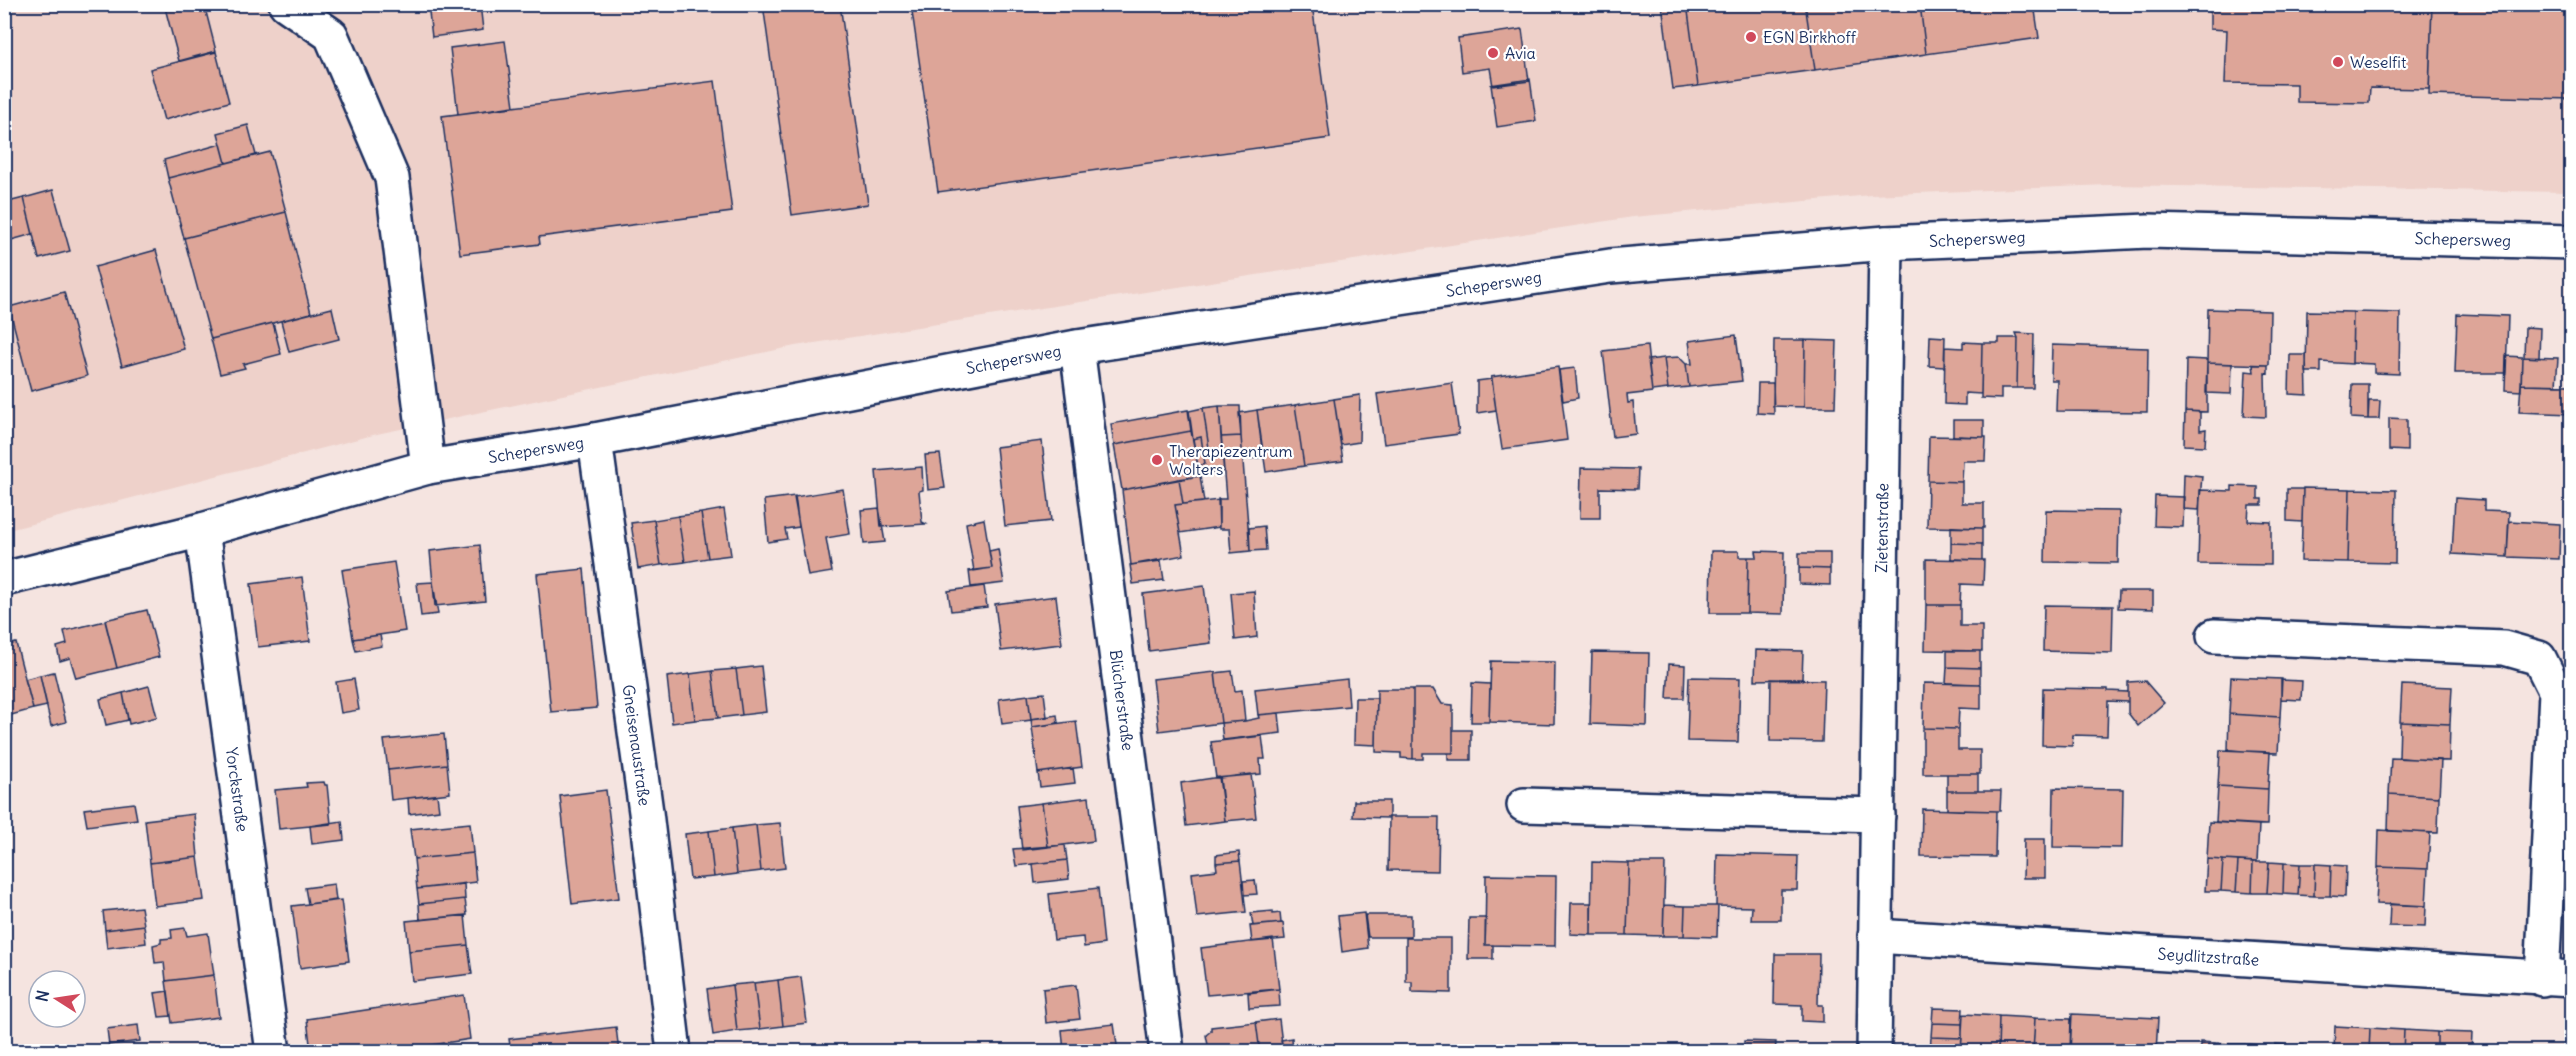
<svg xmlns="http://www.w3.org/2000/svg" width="2576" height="1056" viewBox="0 0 2576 1056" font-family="Delius,sans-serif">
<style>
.built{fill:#eed1ca}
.building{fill:#dda598;stroke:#1b2f5e;stroke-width:1.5}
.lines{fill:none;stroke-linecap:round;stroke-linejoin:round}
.minor-casing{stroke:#1b2f5e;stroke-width:38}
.minor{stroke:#fff;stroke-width:33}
.poi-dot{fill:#d1495b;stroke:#fff;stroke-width:2}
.labels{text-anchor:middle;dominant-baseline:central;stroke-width:4.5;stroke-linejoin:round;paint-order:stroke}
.poi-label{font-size:16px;fill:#1b2f5e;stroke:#fff;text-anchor:start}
.street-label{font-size:16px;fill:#1b2f5e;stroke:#fff}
</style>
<rect width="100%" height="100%" fill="#f5e4e0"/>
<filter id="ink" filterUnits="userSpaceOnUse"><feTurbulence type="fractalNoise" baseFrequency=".0167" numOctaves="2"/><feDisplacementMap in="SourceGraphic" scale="12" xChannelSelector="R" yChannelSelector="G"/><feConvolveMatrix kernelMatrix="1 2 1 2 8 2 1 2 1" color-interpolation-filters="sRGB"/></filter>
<g filter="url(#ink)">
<path class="built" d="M5 5H2571V192L2107 185 1871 195 1633 217 795 346 377 434 5 531Z"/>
<path class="building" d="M164 4H204L216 51 179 61Z
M428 4H480L483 30 432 37Z
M763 4H840L868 204 792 215Z
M911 4H1312L1330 138 938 192Z
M1662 4H1687L1698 86 1673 89Z
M1687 4H1805L1815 70 1698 86Z
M1805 4H1920L1926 54 1815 70Z
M1920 4H2034L2039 38 1926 54Z
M2210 4H2432L2429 89 2370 88 2369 103 2297 102V84L2225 83 2227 30 2210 29Z
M2432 4H2572V99L2429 95Z
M1522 29 1529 81 1493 86 1490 68 1462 72 1458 38Z
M505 41 514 106 458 114 450 48Z
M216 52 229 102 164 120 150 69Z
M1530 79 1536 121 1497 127 1491 85Z
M715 81 732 212 539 237 540 244 460 254 442 116Z
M248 125 256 155 226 163 218 133Z
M221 144 226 163 168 178 164 160Z
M270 152 286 212 184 238 168 178Z
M53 190 70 251 39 259 24 198Z
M24 198 33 234 4 242V203Z
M286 212 311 313 211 339 184 238Z
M156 250 184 349 122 366 95 267Z
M64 292 87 376 31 391 9 307Z
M332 308 339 339 289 352 281 321Z
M2208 309 2270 311 2269 365 2207 363Z
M2307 311 2353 312 2352 364 2321 362V372H2306Z
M2353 312 2400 313 2399 374 2374 373V364L2352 363Z
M2457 314 2508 316 2506 373H2455Z
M273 323 281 354 243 364 245 368 220 374 211 339Z
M2525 327 2540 328 2539 358 2524 357Z
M2016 333 2034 334 2033 388H2017L2018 338Z
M1736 335 1742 381 1689 387 1686 364H1692L1689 341Z
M1930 336 1945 337 1944 367 1929 366Z
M1999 338H2018L2017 388H2001V399L1981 398 1982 343H1999Z
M1774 340H1805L1804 407 1773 406Z
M1805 340 1837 341 1835 407H1804Z
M1963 342 1982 343 1981 394 1965 393V405L1944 404 1945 347 1963 348Z
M2052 345 2148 348 2147 412 2056 411 2057 380H2051Z
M1647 346 1652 392 1627 395 1628 403 1633 402 1636 434 1613 437 1603 351Z
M2290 355H2306L2307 395 2289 394Z
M2506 356 2522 357 2521 391 2505 390Z
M1679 357 1686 364 1689 387 1668 389 1664 358Z
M2522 357 2558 358 2556 385 2521 384Z
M1664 358 1668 389 1652 391 1648 360Z
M2186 359 2207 360V412L2185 411Z
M2207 363 2232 364 2231 394 2206 393Z
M2253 365H2268V374L2265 373 2266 417 2244 416 2246 371 2254 372Z
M1558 367 1567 440 1502 449 1491 377Z
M1575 368 1578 398 1563 401 1559 370Z
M1492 379 1496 410 1477 413V381Z
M1452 383 1459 434 1384 444 1377 394Z
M1758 383H1773L1774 414 1757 413Z
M2352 384H2368V419L2351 418Z
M2521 384 2572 385 2571 414 2519 412Z
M1360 395 1359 442 1341 445 1334 399Z
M1334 399 1343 461 1304 466 1295 405Z
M2369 401H2380L2379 419H2368Z
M1295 405 1304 466 1266 472 1257 410Z
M1219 406H1240L1241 436 1221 437Z
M1219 406 1224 471 1199 475 1198 466 1205 464 1204 456 1210 455 1203 408Z
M1203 408 1210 455 1204 456 1201 437 1193 439 1189 411Z
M1188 410 1191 431 1114 445 1111 424Z
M1257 410 1263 457 1243 460 1239 413Z
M2185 411 2200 412V430L2206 429 2205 446 2184 445Z
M2389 418 2407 419V451L2389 450Z
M1953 420H1984V437L1953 436Z
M1191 431 1200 476 1122 490 1114 445Z
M1241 436 1250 551 1231 553 1229 529H1219L1218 499H1226L1221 437Z
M1929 436 1986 437 1985 461H1963L1962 482 1928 481Z
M1201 437 1205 464 1198 466 1193 439Z
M1042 441 1051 521 1005 526 996 447Z
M940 454 945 488 928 490 925 455Z
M922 467 923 490 919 491 922 522 926 524 881 527 876 471Z
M1581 468 1638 469 1637 489 1600 488V518H1580Z
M2184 474 2202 476 2199 510 2183 509Z
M1200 476 1204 502 1183 504 1179 479Z
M1179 479 1183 504 1175 505 1184 555 1131 565 1122 490Z
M1928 481 1962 482V503H1984V528L1927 527Z
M2232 486 2258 487V499H2262V505H2249L2248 521 2271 522V565L2198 564 2200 490 2232 491Z
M2303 488 2350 489 2348 562 2301 561Z
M843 489 850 534 826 538 832 572 808 576 794 497Z
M2287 489H2303L2302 522 2287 521Z
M2350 489 2396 490 2395 563 2348 562Z
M795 496 799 527 785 529 787 539 768 542 764 500Z
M2155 496 2184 497 2183 527 2154 526Z
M2455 498 2484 500V511L2509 512 2507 557 2452 554Z
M1219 500V527L1180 533 1175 505Z
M879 508 885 542 864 544 861 510Z
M724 509 731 555 708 558 701 513Z
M2046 510 2119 511 2118 563 2045 562Z
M701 513 708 558 685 562 678 516Z
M678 516 685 562 661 565 654 520Z
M984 519 992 568 974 571 966 523Z
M654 520 661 565 638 569 631 523Z
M2509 521 2560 524 2559 559 2507 557Z
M1264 526 1266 550 1250 551 1249 528Z
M1951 527 1982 528V544L1951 543Z
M1951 543 1982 544V560L1951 559Z
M480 545 485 601 435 606 430 551Z
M998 549 1004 583 971 587 969 571 992 568 989 551Z
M1711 551H1739V557H1748L1747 613H1710Z
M1756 551 1784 552 1783 614 1747 613 1748 557H1757Z
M1799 553H1830V569L1799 568Z
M1926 559 1984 560 1983 585 1961 584 1960 605H1926Z
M1161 561 1164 580 1133 584 1130 565Z
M394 562 405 631 353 639 342 570Z
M1799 568 1830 569V585L1799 584Z
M584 569 597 708 551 712 537 574Z
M302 577 310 641 258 647 251 584Z
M433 582 438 614 421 616 417 583Z
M984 586 987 607 951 611 948 591Z
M1204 586 1211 643 1149 651 1143 594Z
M1254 591 1257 637 1235 640 1231 593Z
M2119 591H2153V609L2118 608Z
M1056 596 1062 644 1001 651 995 604Z
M1926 605H1960V626H1982V651L1925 650Z
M2044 605 2113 606 2112 653 2043 651Z
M147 610 159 657 117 668 105 620Z
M105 621 117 668 76 678 70 658 60 661 57 647 67 644 64 631Z
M380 635 382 646 356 651 353 639Z
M16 643 33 709 4 717V646Z
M1756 650 1803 651 1802 679 1755 680Z
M1947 651H1980V668L1947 667Z
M1592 652 1649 653 1647 726 1590 724Z
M1491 661 1555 662 1554 724 1489 722Z
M1669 664 1685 665 1684 698H1667Z
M761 666 766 712 742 715 736 669Z
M1947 667 1980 668V684L1946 683Z
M736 669 742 715 718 718 712 671Z
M712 671 718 718 695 720 690 674Z
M1232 671 1235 691 1242 690 1245 721 1221 723 1215 673Z
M54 672 66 722 51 726 40 675Z
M1215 672 1221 723 1159 731 1153 679Z
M690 674 695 720 672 723 667 677Z
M40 675 47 706 33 709 25 679Z
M1689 677 1740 678 1738 742 1687 741Z
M2231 677 2282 679 2280 717 2229 714Z
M354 679 359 710 341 713 336 682Z
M1347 679 1349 706 1258 715 1255 689Z
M1771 679 1824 680 1822 742 1770 741Z
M2281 680 2302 681 2301 700 2281 699Z
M2145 681 2164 703 2138 726 2128 713V682Z
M1472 683 1490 684 1489 722H1471Z
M1924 683 1981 684V709L1959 708 1958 729 1923 728Z
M2402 685 2452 687 2450 724 2400 722Z
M149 686 157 717 129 724 123 693Z
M2043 688 2108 689V691L2128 692V702L2108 701 2107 736 2073 735 2072 746 2042 745Z
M1377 689H1413V759L1401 758V753L1376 752Z
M1413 689H1433L1442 704 1453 705V753H1423V759H1413Z
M123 693 128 720 106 725 100 699Z
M1044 693 1047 717 1031 719 1028 695Z
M1028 695 1031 720 1002 724 999 699Z
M1355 698H1377L1376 745 1354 744Z
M1279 713 1281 733 1223 740 1221 723 1245 721 1259 718 1258 715Z
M2229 714 2280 717 2278 753 2228 750Z
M1057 715 1058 723 1032 727 1031 719Z
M1076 721 1082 767 1038 773 1032 727Z
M2400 722 2450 724 2449 761 2399 758Z
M1923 728 1958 729V750H1980V774H1923Z
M1453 730H1471V760H1448V753H1453Z
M444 734 447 764 388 770 384 740Z
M1262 736 1265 759H1260L1261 774 1216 778 1211 742Z
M2220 750 2270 752 2268 789 2218 786Z
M2391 758 2441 760 2439 797 2389 794Z
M447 764 450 793 391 800 388 770Z
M1073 768 1075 783 1040 787 1038 773Z
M1251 774 1256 818 1225 821 1220 778Z
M1947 774H1978V791H1947Z
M1219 777 1225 821 1186 826 1181 783Z
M324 782 325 785H327L331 824 279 829 275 790 307 787 306 783Z
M2218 786 2268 789 2267 825 2216 822Z
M2054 788 2123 789 2122 848 2053 847Z
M606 790 619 898 572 904 560 796Z
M1947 791H2001L2000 811 1947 810Z
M2389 794 2439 797 2438 833 2388 831Z
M437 795 439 810 409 814 408 798Z
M1089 797 1094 841 1048 847 1042 803Z
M1354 801H1389V818L1353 817Z
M134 803 137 819 87 826 84 809Z
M1042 803 1048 847 1022 850 1017 806Z
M1922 809 1996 811 1995 857 1921 856Z
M194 814 198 857 150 863 145 820Z
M1389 817H1439L1438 871 1388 870Z
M342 821 344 840 312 844 310 826Z
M2209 822 2259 825 2257 862 2207 859Z
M470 823 473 853 414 859 410 829Z
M780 823 785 868 761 871 756 825Z
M756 825 761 871 737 874 732 828Z
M732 828 737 874 714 877 709 831Z
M2379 830 2430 833 2428 869 2378 867Z
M709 831 714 877 690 879 685 834Z
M2024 839H2045V878H2023Z
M1065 845 1067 860 1016 866 1013 849Z
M1239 852 1240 861 1216 863V855Z
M473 853 476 882 417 889 414 859Z
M1717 854 1798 856 1797 890H1781V920H1751L1752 907 1716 906Z
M198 857 204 900 155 906 150 863Z
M2207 859 2223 860 2221 891H2205Z
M1067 860 1069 879 1035 883 1033 864Z
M2223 860 2238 861 2236 892 2221 891Z
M1240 861 1246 912 1197 917 1192 873 1217 870 1216 863Z
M2238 861 2253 862 2252 893 2236 892Z
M1592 862 1629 863 1627 935H1591Z
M2253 862H2269L2267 893H2252Z
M2269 862 2284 863 2283 894 2267 893Z
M1629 863H1665L1663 936 1627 935Z
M2284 863 2300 864 2298 895 2283 894Z
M2300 864H2315L2314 896 2298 895Z
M2315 864 2331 865 2330 896H2314Z
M2331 865 2346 866 2345 897 2330 896Z
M2378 867 2428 869 2426 906 2376 904Z
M1486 875 1556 876 1555 946 1485 945Z
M1255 880 1257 894 1244 895 1243 881Z
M334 884 336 900 308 904 305 888Z
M464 884 465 899 419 904 417 889Z
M1098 888 1104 944 1084 947 1083 937 1054 940 1049 894Z
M465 899 467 915 420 920 419 904Z
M341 900 349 961 300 968 292 906Z
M1571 903H1591V935L1570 934Z
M2390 904 2426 906 2425 927 2389 926Z
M1664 905 1685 906 1684 936H1663Z
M1685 906H1718L1717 937 1684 936Z
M141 907 144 925 105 930 103 911Z
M1273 911V914L1280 913 1281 923 1253 926 1251 913Z
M1364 913 1368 948 1342 952 1338 916Z
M465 915 468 945 409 951 406 921Z
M1365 915H1411V937H1368Z
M1469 918H1486L1485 945H1493V959H1468Z
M1283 923 1285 939 1252 942 1250 926Z
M144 925 146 943 107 948 105 930Z
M185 928 187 936 208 933 214 975 166 981 164 962 155 963 153 945 161 943V939L172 938 171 930Z
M1406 938H1451V993L1412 992V982H1406Z
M1273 939 1279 989 1207 995 1201 948Z
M468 945 472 974 412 981 409 951Z
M1775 954H1819L1818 1005H1823V1022L1802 1021V1005L1774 1004Z
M214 975 219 1017 172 1023 166 981Z
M801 977 807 1023 783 1026 778 980Z
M778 980 783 1026 760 1029 754 983Z
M754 983 760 1029 737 1031 732 985Z
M732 985 737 1031 713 1035 707 989Z
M1076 985 1080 1019 1046 1023 1043 989Z
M1279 989 1280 1006 1249 1008 1248 993Z
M168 991 171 1016 159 1017 155 993Z
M464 995 470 1039 388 1052H311L307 1019Z
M1933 1008 1963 1009 1962 1024 1932 1023Z
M1963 1014 1999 1016 1998 1052H1961Z
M2072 1014 2158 1018 2156 1052H2070Z
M1999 1016 2035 1018 2033 1052H1998Z
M2035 1018 2071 1019 2070 1052H2033Z
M1279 1019 1283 1052H1260L1256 1022Z
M1256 1022 1260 1052H1214V1048L1208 1045 1206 1035 1211 1031V1027Z
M1932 1023 1962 1024V1038L1931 1037Z
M1114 1024 1118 1052H1064L1062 1030Z
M138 1025 140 1041 109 1045 107 1029Z
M2335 1026 2370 1028 2369 1052H2334Z
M616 1027 619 1052H511L509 1039Z
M2370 1028 2404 1030 2403 1052H2369Z
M2404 1030 2437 1032V1052H2403Z
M2437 1032 2472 1033 2471 1052H2437Z
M1931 1037 1962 1038 1961 1052H1930Z
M1292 1038 1293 1052H1283L1281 1040Z
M1744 1041 1776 1042 1775 1052H1744Z
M2200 1042 2215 1043V1052H2200Z
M2215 1043 2230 1044V1052H2215Z
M2230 1044H2245L2244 1052H2230Z
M2245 1044 2259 1045V1052H2244Z
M2275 1044 2289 1045V1052H2274Z
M2259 1045 2275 1046 2274 1052H2259Z
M2289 1045H2304V1052H2289Z
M223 1046V1052H184Z"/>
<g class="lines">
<g class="minor-casing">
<g id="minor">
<path d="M286 4 331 35 392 178 428 467"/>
<path id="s1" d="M1077 347 1167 1052"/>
<path id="s2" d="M595 440 646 812 674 1052"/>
<path id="s3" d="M202 530 273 1052"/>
<path id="s4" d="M4 579 202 530 428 467 595 440 1077 347 1610 266 1886 243 2148 231 2572 242"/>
<path d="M2214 636 2504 648 2539 658 2556 692 2542 979"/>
<path d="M1524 805 1878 815"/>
<path id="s5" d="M1875 936 2572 979"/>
<path id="s6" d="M1874 1052 1886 243"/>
</g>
</g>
<use href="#minor" class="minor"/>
</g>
</g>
<g class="poi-dot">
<circle cx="1751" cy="37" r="6"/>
<circle cx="1493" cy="53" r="6"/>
<circle cx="2338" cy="62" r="6"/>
<circle cx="1157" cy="460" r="6"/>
</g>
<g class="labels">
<g class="poi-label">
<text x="1763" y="37">EGN Birkhoff</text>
<text x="1505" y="53">Avia</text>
<text x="2350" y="62">Weselfit</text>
<text x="1169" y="451">Therapiezentrum<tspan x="1169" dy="18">Wolters</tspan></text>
</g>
<g class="street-label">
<text stroke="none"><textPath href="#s4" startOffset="2006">Schepersweg</textPath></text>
<text stroke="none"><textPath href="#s4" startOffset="2492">Schepersweg</textPath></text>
<text stroke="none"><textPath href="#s4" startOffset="1520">Schepersweg</textPath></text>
<text stroke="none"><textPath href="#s4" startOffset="1034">Schepersweg</textPath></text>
<text stroke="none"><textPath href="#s4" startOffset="548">Schepersweg</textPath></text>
<text stroke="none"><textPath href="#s6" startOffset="524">Zietenstraße</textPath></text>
<text stroke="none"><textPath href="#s1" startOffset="356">Blücherstraße</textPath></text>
<text stroke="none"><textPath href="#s2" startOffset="308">Gneisenaustraße</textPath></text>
<text stroke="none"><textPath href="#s3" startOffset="262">Yorckstraße</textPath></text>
<text stroke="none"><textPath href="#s5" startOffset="334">Seydlitzstraße</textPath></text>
</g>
</g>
<rect width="2576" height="1056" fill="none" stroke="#fff" stroke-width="24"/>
<rect x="12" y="12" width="2552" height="1032" fill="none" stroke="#1b2f5e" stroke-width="2" filter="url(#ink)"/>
<g transform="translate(57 999) rotate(282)"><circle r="28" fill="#ffffff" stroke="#a4acbf" stroke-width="1.5"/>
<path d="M0-4.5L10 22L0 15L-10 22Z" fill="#d1495b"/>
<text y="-9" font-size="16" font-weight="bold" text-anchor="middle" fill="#1b2f5e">N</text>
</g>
</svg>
